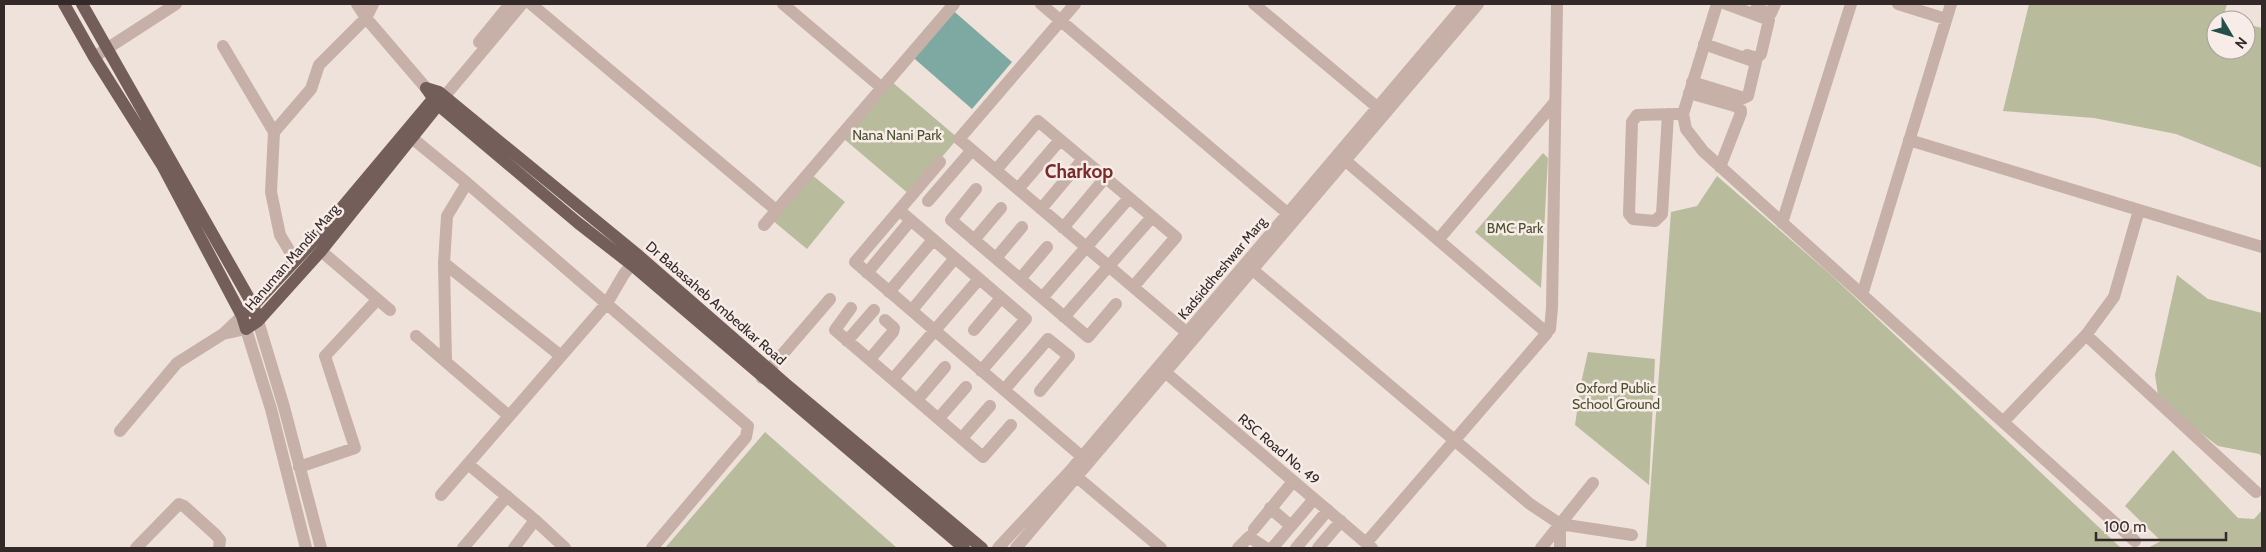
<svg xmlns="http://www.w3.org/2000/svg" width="2266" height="552" viewBox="0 0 2266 552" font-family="Cabin,sans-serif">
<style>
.green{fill:#b8bc9d}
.water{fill:#7da9a2}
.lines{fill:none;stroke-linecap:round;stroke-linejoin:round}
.minor{stroke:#c6b0a8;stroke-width:12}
.major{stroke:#745e5a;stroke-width:12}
.labels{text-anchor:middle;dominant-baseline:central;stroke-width:5;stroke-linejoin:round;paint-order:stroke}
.park-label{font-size:14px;fill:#4a4f2e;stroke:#f7ece7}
.street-label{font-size:14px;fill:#332928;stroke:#f7ece7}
.district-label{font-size:19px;font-weight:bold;fill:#7a2c29;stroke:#f7ece7}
</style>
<rect width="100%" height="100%" fill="#efe2db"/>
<path class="green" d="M2029 4H2227L2223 18 2231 20H2216V50H2246V24L2262 28V168L2176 134 2094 118 2003 111Z
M885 76 958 138 910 195 837 133Z
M1543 153 1548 158 1541 288 1475 232Z
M811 174 845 202 807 249 772 220Z
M1717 176 1829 273 2121 548H1646L1671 212 1697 206Z
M2177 275 2208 299 2262 313V457L2259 454 2218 446 2159 401 2155 375Z
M1588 352 1655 359 1649 485 1575 425 1581 383Z
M765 432 897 548H665Z
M2173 450 2238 518 2254 519 2262 510V548H2148L2161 541 2125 506Z"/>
<path class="water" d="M949 7 1012 62 972 109 908 53Z"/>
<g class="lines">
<path class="minor" d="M357 4 366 18 426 88
M531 4 776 210
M783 4 882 88
M1041 4 1293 218
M1075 4 959 139 1192 337
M1254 4 1383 112
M1717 4 1683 114 1686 129 1703 151 2135 541
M1726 4 1769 20 1761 54 1757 58 1747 55
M1898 4 1946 19
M1756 9 1771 13 1775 4
M479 42 510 4
M223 46 274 132 311 89 319 65 366 18 373 4
M94 57 176 4
M1692 82 1744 98 1748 96 1756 62 1704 44
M1689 93 1735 106 1741 110V113L1720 167
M444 97 522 4
M1668 114 1662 214 1655 221 1633 219 1629 214 1632 122 1637 115 1677 114H1683
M274 132 271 192 280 235 295 260
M412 138 467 183 447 216 444 263
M1909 140 2139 210 2114 297 2086 335
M1340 156 1547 333 1366 543
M940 162 855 262 1087 461
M996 170 1038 121 1176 237 1133 287
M467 183 748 426 746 437 652 548
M976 189 951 220 1088 337 1116 304
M1018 189 1060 140
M928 201 972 150
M1041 209 1083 159
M899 210 1026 319 981 371
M2139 210 2262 247
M1782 223 1851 4
M764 225 954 4
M1063 228 1105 178
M974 240 1001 208
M1438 240 1555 102
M321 251 390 310
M996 258 1022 227
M1247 265 1530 504 1560 524 1632 535
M867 273 911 220
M1020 279 1047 247
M889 292 933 240
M1862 295 1951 4
M1042 298 1129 198
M851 308 835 330 983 457 1011 425
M912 310 955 258
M1064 317 1152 217
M258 321 284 407 321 548
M1550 329 1552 308 1557 4
M974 330 1001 298
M223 334 246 329 271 409 306 548
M416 336 446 362
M847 341 874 310
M870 359 893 332 894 328 885 320
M1165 372 1372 548
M762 378 830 299
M893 379 979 279
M1004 390 1048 339 1069 356 1040 391
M917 400 945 367
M509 416 446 362 444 263 561 356
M939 418 966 387
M2003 422 2086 335 2256 492
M120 431 177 363 223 334 242 316
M962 438 990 406
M468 464 535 520 565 548
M299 467 355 448 325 356 377 300
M1071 472 1161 548
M441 495 607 303 624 274 637 258
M1270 508 1291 526
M1560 524V548
M1254 529 1291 484
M1274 546 1314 499
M136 548 179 504 184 506 216 535 220 540 219 548
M463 548 507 496
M514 548 535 520
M998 548 1070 471 1465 4
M1016 548 1478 4
M1238 548 1249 537 1266 548
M1296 548 1328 510
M1318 548 1341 521
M1541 548 1593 483"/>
<path class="major" d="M64 4 94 57 162 165 242 316 246 329 258 321 321 251 443 99
M82 4 254 307 258 321
M426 88 439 92 639 256 787 385 982 548
M426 88 438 105 578 223 632 265 964 548
M248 311 312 243 437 94"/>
</g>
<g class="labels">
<g class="park-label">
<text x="897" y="135">Nana Nani Park</text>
<text x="1515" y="228">BMC Park</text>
<text x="1616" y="388">Oxford Public<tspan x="1616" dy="16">School Ground</tspan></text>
</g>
<g class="street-label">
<text transform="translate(292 257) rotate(-49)">Hanuman Mandir Marg</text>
<text transform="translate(1222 268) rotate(-50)">Kadsiddheshwar Marg</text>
<text transform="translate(716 303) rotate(41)">Dr Babasaheb Ambedkar Road</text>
<text transform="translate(1279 449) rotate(40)">RSC Road No. 49</text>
</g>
<g class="district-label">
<text x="1079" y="171">Charkop</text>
</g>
</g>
<rect width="2266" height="552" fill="none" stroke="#332928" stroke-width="10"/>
<g transform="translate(2231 35) rotate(128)"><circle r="24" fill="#f7ece7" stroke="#a99e9b"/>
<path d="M0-4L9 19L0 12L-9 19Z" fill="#22504a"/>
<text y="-8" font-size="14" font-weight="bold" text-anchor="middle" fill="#332928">N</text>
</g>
<path d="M2096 532v8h130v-8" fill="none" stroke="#332928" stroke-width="2.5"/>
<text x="2104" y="532" font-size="15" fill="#332928" stroke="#f7ece7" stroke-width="4" paint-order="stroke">100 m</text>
</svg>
